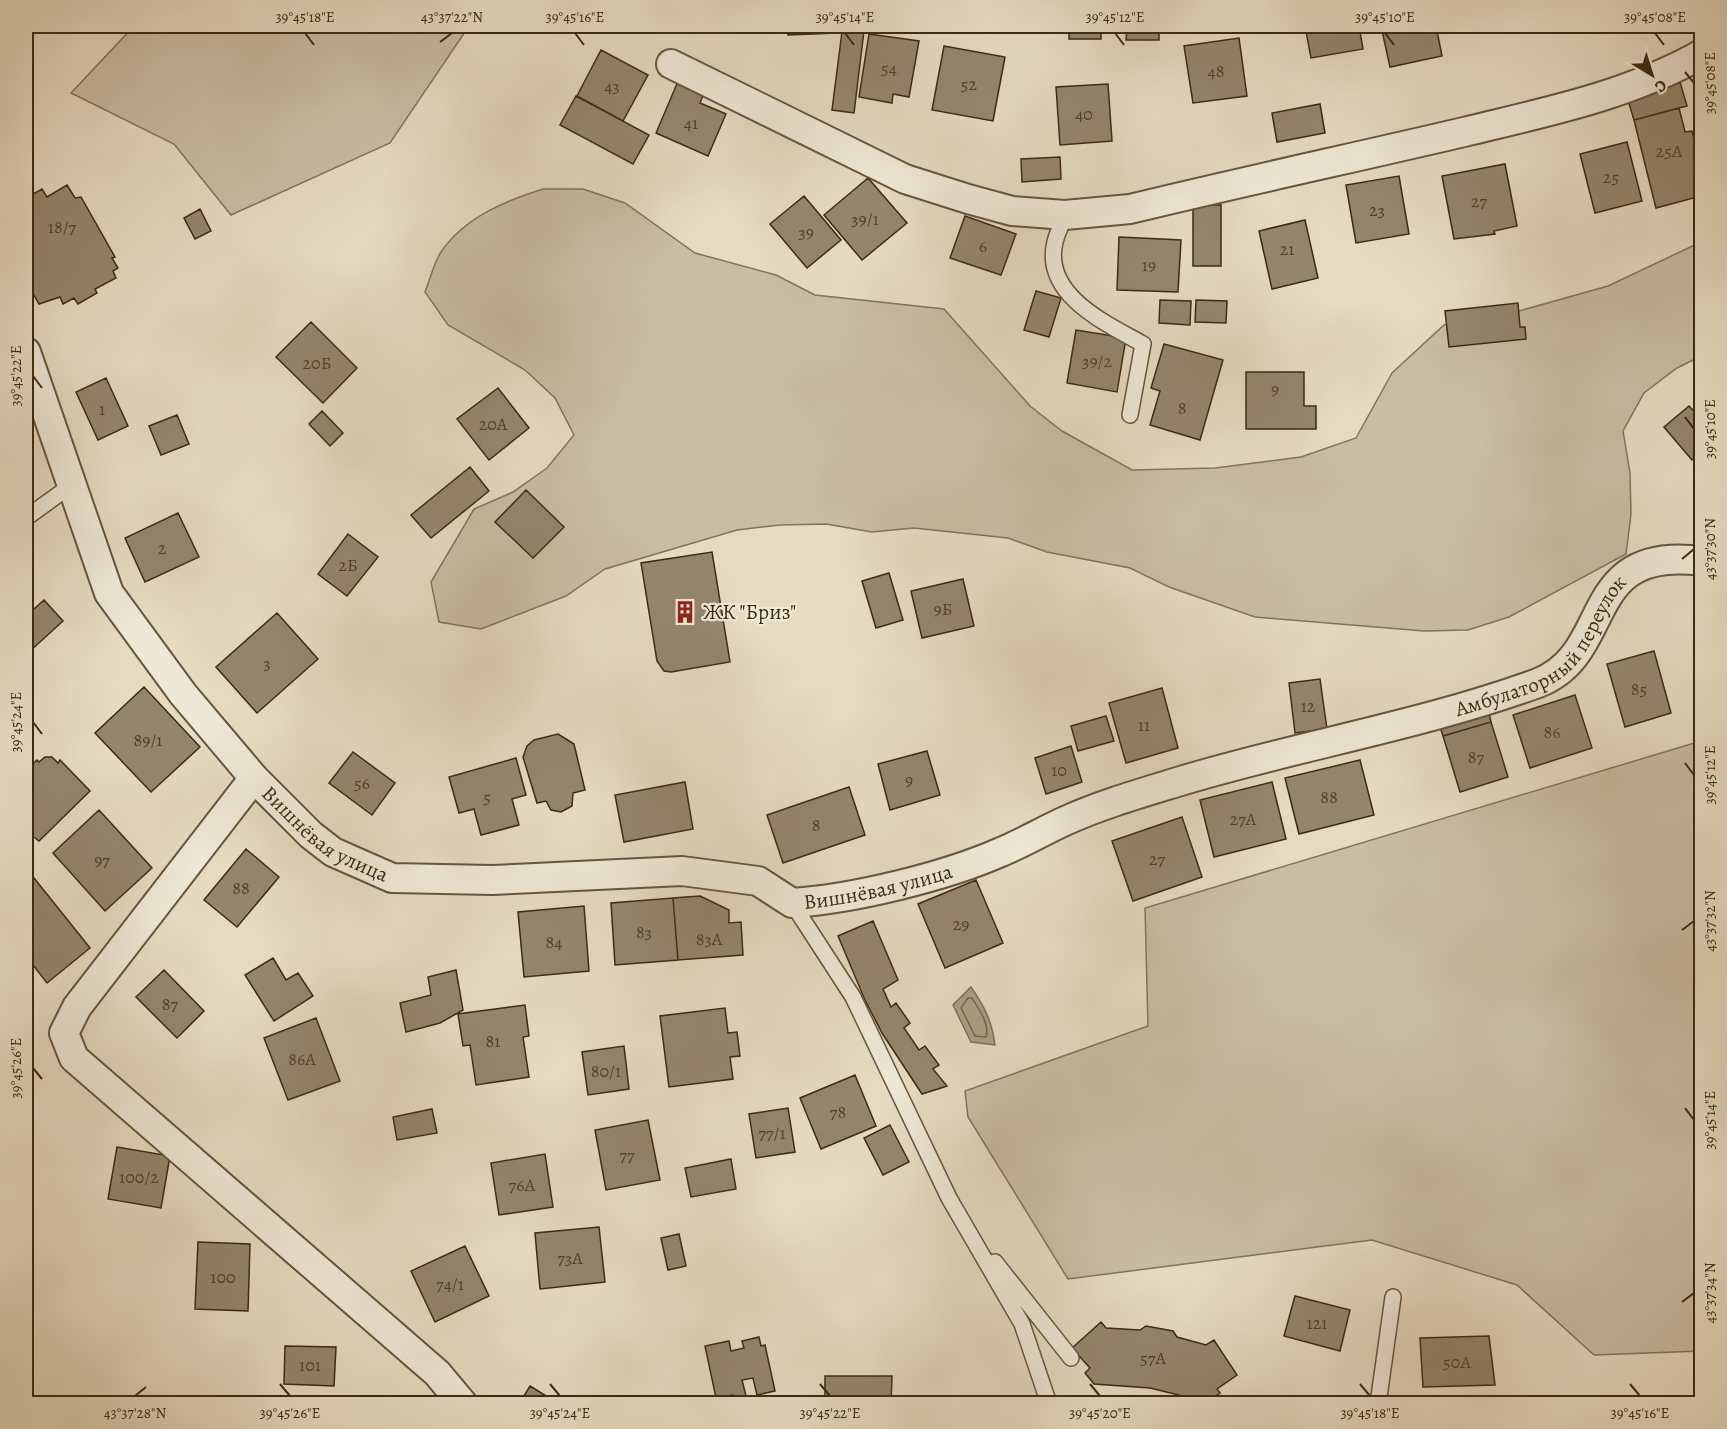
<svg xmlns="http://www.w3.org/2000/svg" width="1727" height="1429" viewBox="0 0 1727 1429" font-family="Alegreya,serif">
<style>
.green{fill:#c9bda3;stroke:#82745a;stroke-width:1.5}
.water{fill:#ac9f85;stroke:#7f7057;stroke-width:1.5}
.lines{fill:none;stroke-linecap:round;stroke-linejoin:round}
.shore{stroke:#74644b;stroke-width:1.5}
.building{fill:#94866d;stroke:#3c2a11;stroke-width:1.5}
.service-casing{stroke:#66563d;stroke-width:18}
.minor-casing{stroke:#66563d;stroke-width:32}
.service{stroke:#efe8d7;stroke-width:15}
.minor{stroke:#efe8d7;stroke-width:28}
.ticks{fill:none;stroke:#3c2a11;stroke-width:2}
.labels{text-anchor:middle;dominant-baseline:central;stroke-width:4.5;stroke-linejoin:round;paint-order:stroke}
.number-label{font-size:18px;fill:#524128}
.poi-label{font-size:21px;fill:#3c2a11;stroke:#efe8d7;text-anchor:start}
.street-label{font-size:21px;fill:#3c2a11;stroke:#efe8d7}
.neatline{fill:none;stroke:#3c2a11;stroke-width:2}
.ticks-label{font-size:15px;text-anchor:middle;fill:#3c2a11}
</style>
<rect width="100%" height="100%" fill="#e6dbc1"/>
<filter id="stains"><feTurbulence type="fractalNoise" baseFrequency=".00333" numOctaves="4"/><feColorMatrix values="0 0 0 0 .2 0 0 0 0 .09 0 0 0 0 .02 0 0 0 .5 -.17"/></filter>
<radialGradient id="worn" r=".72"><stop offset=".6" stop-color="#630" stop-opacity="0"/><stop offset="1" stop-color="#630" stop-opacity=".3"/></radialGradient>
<path class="green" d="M134 26H469L390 143 231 215 174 144 71 93Z
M543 189H583L625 203 695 253 776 275 815 295 944 309 1030 406 1062 431 1132 470 1215 468 1301 457 1356 438 1392 373 1444 325 1487 320 1608 286 1701 242V356L1677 368 1644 393 1623 431 1630 473 1631 514 1626 554 1509 617 1468 630 1424 631 1255 617 1169 587 1130 568 1047 552 1008 538 914 528 872 532 826 524 780 525 737 530 605 569 566 596 481 629 439 622 431 582 474 509 513 492 547 468 574 435 555 398 525 370 448 325 425 292C430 279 434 263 441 252 465 217 505 201 543 189Z
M1701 741V1351L1594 1355 1517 1285 1372 1240 1068 1279 968 1117 965 1091 1148 1026 1145 908Z"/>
<path class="water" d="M971 987C984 1006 992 1021 995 1045L971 1042 953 1005Z"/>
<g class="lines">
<path class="shore" d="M968 998H972C979 1009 990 1025 986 1037L975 1036 961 1008Z"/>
</g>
<path class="building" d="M787 26H837V33L788 35Z
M837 26H872L873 31 837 33Z
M1069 26H1101V39H1069Z
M1127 26H1159V40H1126Z
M1305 26H1359L1363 49 1311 58Z
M1381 26H1436L1442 56 1390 67Z
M864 31 854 113 832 110 842 32Z
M869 34 919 41 909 97 893 94 892 103 859 97Z
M1239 38 1247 96 1193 103 1184 46Z
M944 46 1005 57 993 121 932 110Z
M601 50 648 75 623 121 577 96Z
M679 79 705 91 700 103 726 114 708 156 656 133Z
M1680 82 1687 106 1634 120 1628 100Z
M1108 84 1112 141 1060 145 1056 87Z
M576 96 649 135 633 164 560 125Z
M1320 104 1325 133 1277 142 1272 113Z
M1679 108 1685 132 1692 131 1702 169 1695 172 1701 196 1656 208 1634 120Z
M1627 142 1642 201 1595 213 1580 154Z
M1060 157 1061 179 1022 182 1021 159Z
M1505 164 1517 226 1494 231 1495 234 1454 239 1442 176Z
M1399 176 1409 234 1356 243 1346 185Z
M868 178 907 223 862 260 824 215Z
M67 185 75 198 81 197 115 257 112 258 118 268 113 271 116 278 95 289 97 293 78 304 74 298 63 304 60 297 39 304 26 281V198L42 189 47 197Z
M804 196 841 240 807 268 770 224Z
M1193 205H1221V266H1193Z
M200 209 211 231 195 239 184 218Z
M965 216 1016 234 1001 275 950 258Z
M1305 220 1318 278 1272 289 1259 231Z
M1119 237 1181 240 1178 292 1117 290Z
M1036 291 1061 298 1049 337 1024 330Z
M1160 300 1191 301 1190 325 1159 323Z
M1196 300 1227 301 1226 323 1195 322Z
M1518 303 1520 327H1525L1526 339 1449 347 1445 311Z
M311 322 357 368 323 403 276 357Z
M1076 330 1126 338 1117 392 1067 383Z
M1164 344 1223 360 1200 440 1150 425 1160 391 1151 388Z
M1246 372H1304V406H1316V429H1246Z
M106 378 128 426 98 440 76 392Z
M498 388 529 428 489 460 457 419Z
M1689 406 1702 420V452L1692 460 1664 427Z
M322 411 343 433 330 446 309 424Z
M177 415 189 444 161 455 149 426Z
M470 467 489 491 431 538 411 515Z
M526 490 564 527 533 558 495 522Z
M178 513 199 557 145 582 125 538Z
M348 534 378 557 347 596 318 574Z
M712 552 730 662 671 672 664 671 657 661 641 563Z
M889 573 903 620 876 628 862 581Z
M963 579 974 626 922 638 911 591Z
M44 600 63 621 29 652 26 648V616Z
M277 613 318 659 257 713 216 667Z
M1654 651 1671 713 1625 727 1607 664Z
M1320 679 1327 729 1295 733 1289 683Z
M144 687 200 747 151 792 95 733Z
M1162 688 1178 748 1126 763 1109 703Z
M1575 695 1592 748 1530 768 1513 715Z
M1488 709 1491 722 1443 736 1439 724Z
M1106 716 1114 741 1078 751 1071 726Z
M1491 722 1508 777 1460 792 1443 736Z
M558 734 574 744 585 790 573 793 572 806 561 812 551 810 546 801 537 803 523 757 527 746 534 740Z
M1071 746 1082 782 1046 794 1035 758Z
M927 751 940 795 890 810 878 764Z
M353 752 395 783 372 815 329 783Z
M45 757H52L58 763 60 760 90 791 39 841 26 831V771L37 760 39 762Z
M516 758 526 795 512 799 519 825 481 835 474 809 459 813 449 777Z
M1360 760 1374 815 1299 834 1285 778Z
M685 782 693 829 624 842 615 795Z
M1272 782 1286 839 1214 857 1200 800Z
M849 787 865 835 783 863 767 815Z
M99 810 152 868 105 911 53 853Z
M1182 817 1202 877 1133 901 1112 841Z
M246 849 279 877 237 927 204 900Z
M34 878 90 948 47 983 26 956V884Z
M976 880 1003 943 945 968 918 904Z
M700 896 729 910V923L741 922 743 955 678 960 673 898Z
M673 898 678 960 615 965 611 903Z
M584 906 589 971 524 977 518 912Z
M873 921 898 980 883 989 891 1007 896 1003 910 1023 904 1028 919 1050 925 1046 939 1065 933 1069 947 1086 922 1094 882 1033 865 1000 838 936Z
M273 958 286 980 298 973 313 996 274 1021 245 975Z
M164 970 204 1011 177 1038 136 997Z
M456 970 463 1010 440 1023 406 1032 400 1003 431 995 428 977Z
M525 1005 529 1036 523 1037 529 1077 476 1085 470 1045 463 1046 458 1014Z
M725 1008 728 1033 737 1032 740 1056 730 1057 733 1079 669 1087 660 1016Z
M316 1018 340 1081 288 1100 264 1038Z
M624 1046 629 1089 588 1095 582 1052Z
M855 1075 876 1126 821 1149 800 1098Z
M788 1108 795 1152 756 1158 749 1114Z
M432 1109 437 1133 397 1140 393 1117Z
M648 1120 660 1180 606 1190 595 1130Z
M890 1125 909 1162 883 1175 864 1138Z
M117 1147 170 1156 161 1208 108 1199Z
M545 1154 553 1207 499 1215 491 1163Z
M731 1159 736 1189 691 1197 685 1168Z
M599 1227 605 1282 540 1289 535 1233Z
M679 1234 686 1266 668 1270 661 1238Z
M198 1242 250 1244 248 1311 195 1309Z
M465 1246 489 1296 435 1322 411 1271Z
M1295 1296 1350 1310 1340 1351 1284 1336Z
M1101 1322 1106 1328 1140 1330 1146 1326 1173 1331 1177 1337 1206 1345 1214 1340 1237 1375 1217 1389 1220 1393 1207 1402 1150 1388 1094 1384 1085 1373 1090 1368 1072 1348Z
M1489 1336 1495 1385 1423 1387 1420 1338Z
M759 1337 761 1346 765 1345 775 1391 757 1395 753 1378 742 1380 746 1396 734 1398 733 1395 716 1398 705 1346 729 1341 731 1351 744 1348 742 1341Z
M285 1346 336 1347 334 1386 284 1384Z
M825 1376H892L891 1404H825Z
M530 1386 559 1404H519Z"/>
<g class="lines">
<g class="service-casing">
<path id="service" d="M1065 215C1062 224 1057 233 1055 242 1042 295 1107 324 1143 344L1130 415
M26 518 70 486
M792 903 853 997 949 1198 1022 1324 1049 1404
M995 1262 1071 1358
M1378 1404 1393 1297"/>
</g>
<g class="minor-casing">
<g id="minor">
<path d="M671 64 905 179 968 199 1012 211 1065 215 1130 209C1241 182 1353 158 1464 132 1546 112 1627 96 1702 54"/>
<path id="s1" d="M26 352 109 593 183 694 254 778 311 835 333 852 392 878 492 880 682 871 758 881 792 903C853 899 944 877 1001 852 1023 843 1043 831 1065 821 1102 804 1145 792 1184 780 1301 745 1423 725 1538 683 1616 653 1578 545 1702 561"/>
<path d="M254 778 77 1007 64 1033 74 1058 437 1373 463 1404"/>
</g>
</g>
<use href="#service" class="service"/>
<use href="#minor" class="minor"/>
</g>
<path class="ticks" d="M305 33 314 45M575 33 584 45M845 33 854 45M1115 33 1124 45M1385 33 1394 45M1655 33 1664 45M440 42 452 33M1685 72 1694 83M33 376 42 388M1685 417 1694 429M1682 559 1694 549M33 722 42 734M1685 763 1694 775M1682 930 1694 921M33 1068 42 1079M1685 1108 1694 1120M1682 1302 1694 1293M280 1384 290 1396M550 1384 560 1396M820 1384 830 1396M1090 1384 1100 1396M1360 1384 1370 1396M1630 1384 1640 1396M135 1396 146 1387"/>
<defs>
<g id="building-bare" transform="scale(1.8)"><path d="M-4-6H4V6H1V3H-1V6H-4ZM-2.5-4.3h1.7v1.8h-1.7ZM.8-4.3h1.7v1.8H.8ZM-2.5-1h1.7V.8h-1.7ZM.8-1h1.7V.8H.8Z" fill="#8f2418" stroke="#efe8d7" stroke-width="2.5" paint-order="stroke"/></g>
</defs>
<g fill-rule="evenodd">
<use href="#building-bare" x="685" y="612"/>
</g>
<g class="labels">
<g class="number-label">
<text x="889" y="68">54</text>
<text x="1216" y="71">48</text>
<text x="969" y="84">52</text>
<text x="612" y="86">43</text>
<text x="1084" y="114">40</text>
<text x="691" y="123">41</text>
<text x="1669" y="151">25А</text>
<text x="1611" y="177">25</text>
<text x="1479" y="201">27</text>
<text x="1377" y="210">23</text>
<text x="865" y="219">39/1</text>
<text x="62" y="227">18/7</text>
<text x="806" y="232">39</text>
<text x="983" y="246">6</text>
<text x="1287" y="249">21</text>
<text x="1149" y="265">19</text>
<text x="1097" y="361">39/2</text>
<text x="317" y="363">20Б</text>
<text x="1275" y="389">9</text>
<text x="1182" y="408">8</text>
<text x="102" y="409">1</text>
<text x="493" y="424">20А</text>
<text x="162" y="548">2</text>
<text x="348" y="565">2Б</text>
<text x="943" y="609">9Б</text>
<text x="267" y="663">3</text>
<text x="1639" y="689">85</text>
<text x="1308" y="706">12</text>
<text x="1144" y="725">11</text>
<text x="1552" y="732">86</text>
<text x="148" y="740">89/1</text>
<text x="1476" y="757">87</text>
<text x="1059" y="770">10</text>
<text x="909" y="780">9</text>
<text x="362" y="783">56</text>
<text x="487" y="797">5</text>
<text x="1329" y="797">88</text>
<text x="1243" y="819">27А</text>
<text x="816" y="825">8</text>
<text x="1157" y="859">27</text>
<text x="102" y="860">97</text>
<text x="241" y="888">88</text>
<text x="961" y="924">29</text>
<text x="644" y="932">83</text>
<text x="709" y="939">83А</text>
<text x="554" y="942">84</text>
<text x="170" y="1004">87</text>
<text x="493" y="1041">81</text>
<text x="302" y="1059">86А</text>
<text x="606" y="1071">80/1</text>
<text x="838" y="1112">78</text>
<text x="772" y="1133">77/1</text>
<text x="627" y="1155">77</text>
<text x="139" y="1177">100/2</text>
<text x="522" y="1185">76А</text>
<text x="570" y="1258">73А</text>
<text x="223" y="1277">100</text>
<text x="450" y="1284">74/1</text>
<text x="1317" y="1323">121</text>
<text x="1153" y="1358">57А</text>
<text x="1457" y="1362">50А</text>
<text x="310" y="1365">101</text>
</g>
<g class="poi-label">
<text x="703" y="612">ЖК "Бриз"</text>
</g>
<g class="street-label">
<text stroke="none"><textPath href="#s1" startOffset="1876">Амбулаторный переулок</textPath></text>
<text stroke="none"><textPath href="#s1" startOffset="582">Вишнёвая улица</textPath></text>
<text stroke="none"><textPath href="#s1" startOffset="1158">Вишнёвая улица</textPath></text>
</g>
</g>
<rect width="1727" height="1429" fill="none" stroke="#e6dbc1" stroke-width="66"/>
<g transform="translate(1652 75) rotate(142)" stroke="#efe8d7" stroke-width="4.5" paint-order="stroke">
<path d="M0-4.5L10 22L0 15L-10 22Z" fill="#3c2a11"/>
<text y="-9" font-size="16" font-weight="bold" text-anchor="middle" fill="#3c2a11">С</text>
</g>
<rect x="33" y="33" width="1661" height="1363" class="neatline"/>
<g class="ticks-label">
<text x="305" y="22">39°45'18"E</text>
<text x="452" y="22">43°37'22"N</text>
<text x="575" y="22">39°45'16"E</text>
<text x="845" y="22">39°45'14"E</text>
<text x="1115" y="22">39°45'12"E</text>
<text x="1385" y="22">39°45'10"E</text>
<text x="1655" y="22">39°45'08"E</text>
<text transform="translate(1710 83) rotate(-90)" y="5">39°45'08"E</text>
<text transform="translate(16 376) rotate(-90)" y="5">39°45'22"E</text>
<text transform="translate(1710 429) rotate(-90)" y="5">39°45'10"E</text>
<text transform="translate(1710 549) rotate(-90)" y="5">43°37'30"N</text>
<text transform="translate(16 722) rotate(-90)" y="5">39°45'24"E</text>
<text transform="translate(1710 775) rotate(-90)" y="5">39°45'12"E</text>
<text transform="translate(1710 921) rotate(-90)" y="5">43°37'32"N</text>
<text transform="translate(16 1068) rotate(-90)" y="5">39°45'26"E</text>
<text transform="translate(1710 1120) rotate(-90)" y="5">39°45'14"E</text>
<text transform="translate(1710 1293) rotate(-90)" y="5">43°37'34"N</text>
<text x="135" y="1418">43°37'28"N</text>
<text x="290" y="1418">39°45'26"E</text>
<text x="560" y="1418">39°45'24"E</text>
<text x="830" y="1418">39°45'22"E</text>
<text x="1100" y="1418">39°45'20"E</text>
<text x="1370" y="1418">39°45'18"E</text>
<text x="1640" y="1418">39°45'16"E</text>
</g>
<rect width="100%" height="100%" filter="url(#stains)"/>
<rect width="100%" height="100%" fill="url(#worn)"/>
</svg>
